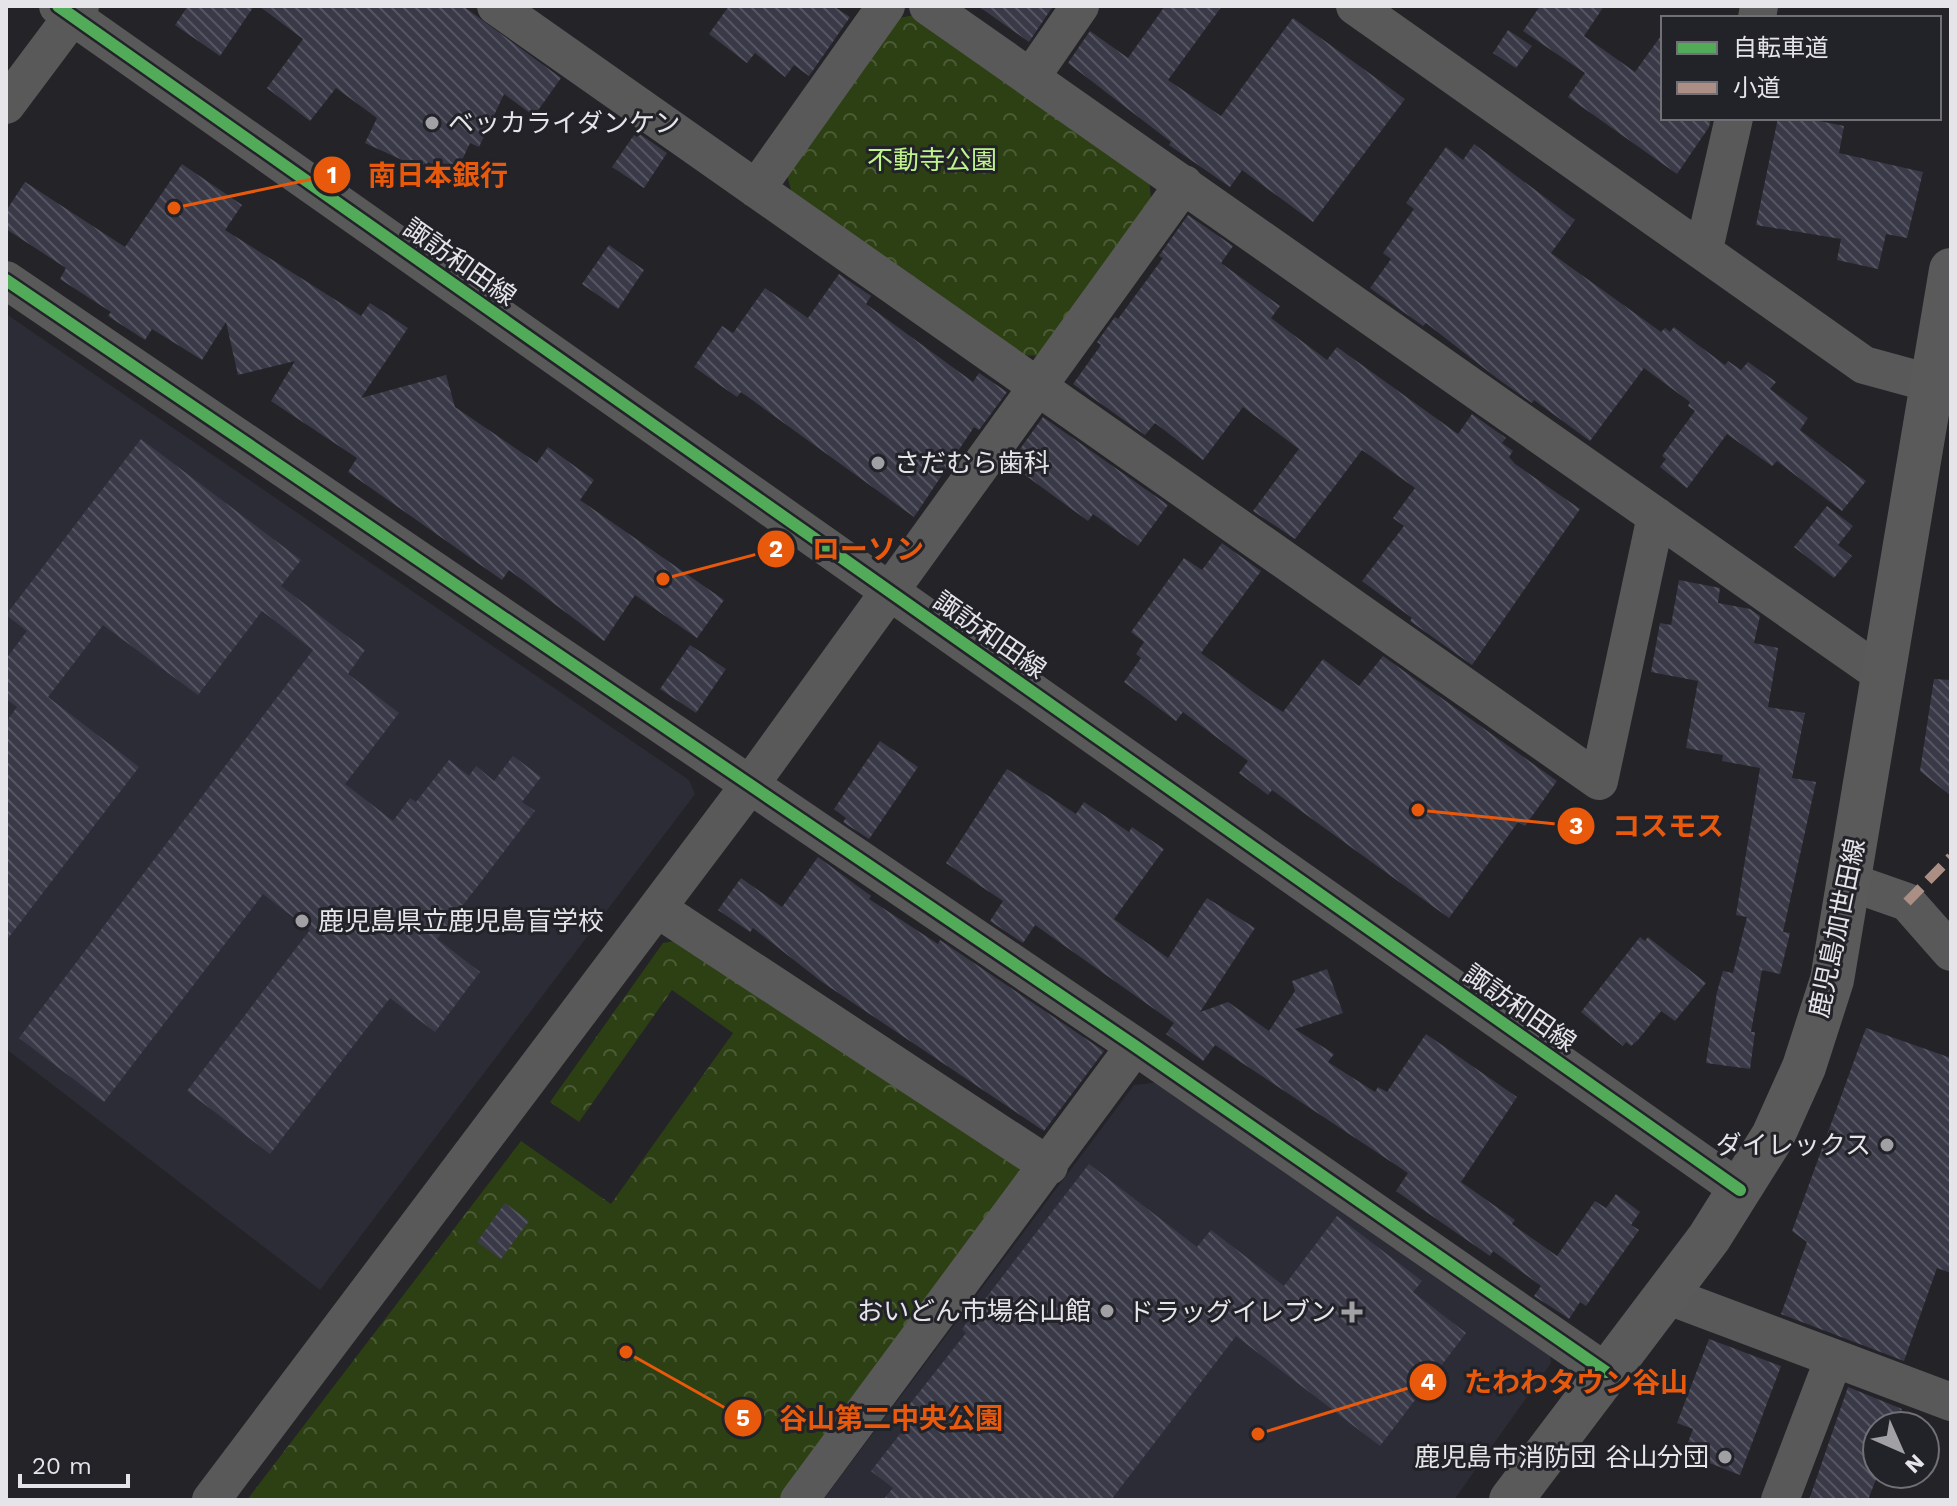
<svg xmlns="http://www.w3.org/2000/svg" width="1957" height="1506" viewBox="0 0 1957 1506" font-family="'Work Sans','Noto Sans JP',sans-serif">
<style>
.built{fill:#2c2c37}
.park{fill:url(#park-crowns)}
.building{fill:url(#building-back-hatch)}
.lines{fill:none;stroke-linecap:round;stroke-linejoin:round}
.minor{stroke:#5a5959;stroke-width:38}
.major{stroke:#5a5a5b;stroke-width:44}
.quiet{stroke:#ac8f84;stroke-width:10;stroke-dasharray:20 10;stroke-linecap:butt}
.cycleway-casing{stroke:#222229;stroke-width:17}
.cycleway{stroke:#51ab58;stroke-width:12}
.poi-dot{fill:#a0a0a5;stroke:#222229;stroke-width:3}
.labels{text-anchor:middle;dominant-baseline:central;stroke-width:6;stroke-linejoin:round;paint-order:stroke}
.poi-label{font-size:26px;fill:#e4e4e9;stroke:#222229;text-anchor:end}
.park-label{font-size:26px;fill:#bff38c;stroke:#222229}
.street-label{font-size:26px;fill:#e4e4e9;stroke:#222229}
.leader{fill:none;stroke:#e8590c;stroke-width:3}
.callout-dot{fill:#e8590c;stroke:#222229;stroke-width:3}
.mark-label{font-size:24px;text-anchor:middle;font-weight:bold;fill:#fff}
.callout-label{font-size:28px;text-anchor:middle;font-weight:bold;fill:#e8590c;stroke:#222229;stroke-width:6;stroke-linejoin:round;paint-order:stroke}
</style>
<defs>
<pattern id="park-crowns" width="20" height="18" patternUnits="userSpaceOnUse" patternTransform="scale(2)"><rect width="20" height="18" fill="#2c4013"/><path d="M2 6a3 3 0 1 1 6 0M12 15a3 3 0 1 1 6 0" fill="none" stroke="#4a5b35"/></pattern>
<pattern id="building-back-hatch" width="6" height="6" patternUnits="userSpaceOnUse" patternTransform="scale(2)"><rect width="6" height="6" fill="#3a3948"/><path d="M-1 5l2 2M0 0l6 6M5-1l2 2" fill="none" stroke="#565662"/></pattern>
</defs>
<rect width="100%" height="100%" fill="#232328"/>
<path class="built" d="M6 314 689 780 695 794 320 1290 6 1049Z
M1160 1082 1549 1346 1551 1363 1454 1500H823L1134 1085Z"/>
<path class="park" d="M915 15 1149 180 1151 198 1040 356 1023 355 792 194 787 175 898 18Z
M687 939 1019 1163 1018 1186 779 1500H247L521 1141 611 1204 733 1033 672 990 579 1122 550 1102 663 943Z"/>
<path class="building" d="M188 6H254L220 56 175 25Z
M259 6H463L561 78 534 116 504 94 479 147 470 143 455 175 428 162 424 170 365 143 377 118 336 88 310 121 267 88 303 39Z
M729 6H833L850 17 809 76 794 65 785 77 755 53 747 63 709 34Z
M978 6H1053L1029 42Z
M1165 6H1222L1168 80 1221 116 1293 18 1405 99 1313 222 1242 170 1230 187 1169 145 1171 142 1068 63 1090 31 1128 58Z
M1540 6H1604L1584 36 1635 72 1663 33V118H1711L1709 127 1677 174 1568 97 1585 73 1523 31Z
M1508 30 1532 46 1516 68 1493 53Z
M1778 118H1804L1844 126 1839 153 1923 172 1907 238 1886 234 1878 269 1837 260 1841 239 1756 225Z
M640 134 667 153 644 188 612 167 634 135 637 137Z
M1474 144 1575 220 1551 253 1661 332 1665 328 1670 332 1674 327 1725 365 1728 361 1741 370 1748 362 1776 382 1770 389 1808 418 1800 430 1866 481 1842 511 1777 461 1772 466 1727 434 1687 488 1660 467 1666 459 1662 456 1695 411 1688 406 1690 402 1644 368 1590 441 1534 400 1532 403 1498 379 1426 323 1423 326 1370 288 1391 259 1383 253 1414 209 1406 203 1446 147 1463 160Z
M182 164 242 205 225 230 361 316 370 303 408 328 361 398 446 375 455 407 537 463 548 447 594 480 580 500 724 600 697 638 635 595 604 641 509 570 502 580 348 472 357 458 271 401 295 361 238 375 226 322 202 360 152 329 145 340 108 316 111 312 60 279 66 268 6 229V211L25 182 125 247Z
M1188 215 1233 246 1221 263 1280 306 1271 318 1327 360 1337 347 1458 434 1472 414 1506 438 1502 443 1513 451 1509 457 1515 464 1580 509 1472 665 1410 621 1412 618 1362 581 1404 526 1393 518 1415 488 1362 450 1295 539 1253 511 1299 449 1243 407 1203 460 1155 423 1145 435 1073 384 1101 345 1097 342 1115 317 1118 319 1163 258 1159 256Z
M609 245 644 270 618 309 582 284Z
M839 274 871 296 866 304 973 382 979 373 1007 392 979 430 974 427 914 517 741 392 737 397 694 367 722 326 733 333 765 288 808 318Z
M1043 417 1168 505 1138 546 1093 514 1088 521 1025 475 1031 467 1015 456Z
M141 439 301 560 281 586 365 650 348 674 399 713 345 784 393 821 410 798 416 802 449 760 469 776 476 766 494 781 513 756 541 777 522 802 535 811 437 939 480 972 435 1032 390 998 270 1154 187 1091 310 930 263 894 104 1102 19 1038 313 650 262 611 198 695 103 625 48 697 139 767 6 941V722L17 707 6 699V659L27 631 6 615Z
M1827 506 1853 526 1838 545 1852 556 1834 578 1794 547Z
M1222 543 1261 571 1201 653 1264 700 1283 712 1323 659 1359 686 1383 656 1557 781 1525 826 1518 822 1449 918 1272 790 1268 795 1239 773 1248 761 1183 712 1176 721 1124 682 1141 658 1136 654 1144 642 1131 632 1184 558 1202 570Z
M1679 580 1720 588 1718 603 1750 609 1760 616 1754 643 1778 648 1768 707 1805 713 1792 778 1816 782 1783 932 1790 933 1780 974 1762 970 1751 1032H1755L1750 1069 1706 1063 1717 992 1723 971 1733 973 1747 917 1736 915 1760 768 1722 761 1723 755 1686 748 1698 681 1651 672 1660 623 1671 625Z
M690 645 726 669 696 713 660 689Z
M1934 679 1951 680V796L1920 771Z
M880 741 918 767 869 839 843 822 846 818 834 809Z
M1007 769 1076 814 1084 802 1129 832 1132 827 1164 849 1114 919 1168 958 1207 898 1255 928 1200 1012 1228 1002 1269 1031 1295 991 1292 981 1327 969 1343 1013 1295 1029 1334 1054 1328 1062 1375 1092 1378 1087 1387 1092 1426 1034 1517 1097 1461 1182 1515 1220 1512 1224 1557 1256 1595 1201 1606 1208 1616 1194 1640 1212 1631 1225 1639 1230 1586 1306 1580 1302 1569 1319 1562 1314 1534 1296 1541 1286 1493 1251 1490 1256 1396 1191 1408 1173 1215 1045 1203 1061 1166 1034 1174 1023 1035 925 1023 943 990 921 1003 901 946 863Z
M818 857 871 896 869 899 938 944 940 940 1104 1051 1044 1131 822 982 753 928 750 932 718 910 741 878 782 907Z
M1640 937 1645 941 1648 937 1706 983 1675 1021 1661 1011 1638 1040 1631 1046 1626 1042 1623 1046 1581 1012Z
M1866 1028 1951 1058V1273L1937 1268 1904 1361 1781 1314 1807 1242 1792 1231Z
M1089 1164 1197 1247 1211 1230 1284 1286 1337 1216 1422 1281 1413 1292 1466 1333 1380 1446 1236 1336 1111 1500H883L893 1488 871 1471 911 1420 902 1414 966 1333 962 1329Z
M505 1203 529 1221 501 1259 477 1242Z
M1709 1339 1781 1366 1740 1475 1684 1453 1693 1429 1677 1423Z
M1848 1387 1902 1409 1895 1426H1877L1878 1474 1868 1500H1809Z"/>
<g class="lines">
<path class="minor" d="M58 6 1740 1190
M496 6 1599 781 1656 516
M928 6 1884 676
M1355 6 1864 365 1930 383
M1757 18 1759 6
M1031 77 1080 6
M6 105 80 6
M756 189 886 6
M1704 249 1734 118
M6 280 1135 1046 1606 1372
M1850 882 1907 902 1951 952
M658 909 1049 1166
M1666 1295 1951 1402
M211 1500 749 786 1184 184
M799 1500 1135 1046
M1780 1500 1834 1358"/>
<path class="major" d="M1511 1500 1709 1238 1773 1136 1804 1067 1832 980 1951 270"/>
<path class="quiet" d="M1907 902 1951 857"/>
<g class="cycleway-casing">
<path id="cycleway" d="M58 6 1740 1190
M6 280 1135 1046 1606 1372"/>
</g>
<use href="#cycleway" class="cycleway"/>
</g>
<g class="poi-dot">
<circle cx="432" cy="123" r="8"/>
<circle cx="878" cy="463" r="8"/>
<circle cx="302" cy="921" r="8"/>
<circle cx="1887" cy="1145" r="8"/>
<circle cx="1107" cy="1311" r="8"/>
<path d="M1348 1300h8v8h8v8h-8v8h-8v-8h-8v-8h8z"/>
<circle cx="1725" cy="1457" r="8"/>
</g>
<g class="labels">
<g class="poi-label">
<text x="448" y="123" text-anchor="start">ベッカライダンケン</text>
<text x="894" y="463" text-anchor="start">さだむら歯科</text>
<text x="318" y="921" text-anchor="start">鹿児島県立鹿児島盲学校</text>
<text x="1871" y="1145">ダイレックス</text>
<text x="1091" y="1311">おいどん市場谷山館</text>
<text x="1336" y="1312">ドラッグイレブン</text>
<text x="1709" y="1457">鹿児島市消防団 谷山分団</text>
</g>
<g class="park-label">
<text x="932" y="160">不動寺公園</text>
</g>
<g class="street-label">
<text transform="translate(460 262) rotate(35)">諏訪和田線</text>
<text transform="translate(990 635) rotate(35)">諏訪和田線</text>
<text transform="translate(1837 928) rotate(-78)">鹿児島加世田線</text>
<text transform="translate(1520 1008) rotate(35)">諏訪和田線</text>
</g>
</g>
<path class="leader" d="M174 208L332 175M663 579L776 549M1418 810L1576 826M1258 1434L1428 1382M626 1352L743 1418"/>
<g class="callout-dot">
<circle cx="174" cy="208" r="8"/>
<circle cx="663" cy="579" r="8"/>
<circle cx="1418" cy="810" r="8"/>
<circle cx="1258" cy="1434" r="8"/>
<circle cx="626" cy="1352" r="8"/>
<circle cx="332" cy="175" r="20"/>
<circle cx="776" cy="549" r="20"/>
<circle cx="1576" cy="826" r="20"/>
<circle cx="1428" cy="1382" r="20"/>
<circle cx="743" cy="1418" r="20"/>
</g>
<g class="mark-label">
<text x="332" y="183">1</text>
<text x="776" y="557">2</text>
<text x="1576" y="834">3</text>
<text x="1428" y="1390">4</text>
<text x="743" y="1426">5</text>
</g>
<g class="callout-label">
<text x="438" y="185">南日本銀行</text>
<text x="868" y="559">ローソン</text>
<text x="1668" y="836">コスモス</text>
<text x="1576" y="1392">たわわタウン谷山</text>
<text x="891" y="1428">谷山第二中央公園</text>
</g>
<rect width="1957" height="1506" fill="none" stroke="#e4e4e9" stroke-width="16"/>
<rect x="1661" y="16" width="280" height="104" fill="#222229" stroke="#707076" stroke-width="2"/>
<rect x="1677" y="42" width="40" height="12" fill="#51ab58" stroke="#707076" stroke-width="2"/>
<text x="1733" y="56" font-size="24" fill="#e4e4e9">自転車道</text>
<rect x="1677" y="82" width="40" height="12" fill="#ac8f84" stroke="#707076" stroke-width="2"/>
<text x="1733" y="96" font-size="24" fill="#e4e4e9">小道</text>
<g transform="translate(1901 1450) rotate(135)"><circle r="38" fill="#222229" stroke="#707076" stroke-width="2"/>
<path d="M0-6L14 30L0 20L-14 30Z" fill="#a0a0a5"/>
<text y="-12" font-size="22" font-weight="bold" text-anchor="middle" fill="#e4e4e9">N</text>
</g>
<path d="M20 1474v12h108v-12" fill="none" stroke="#e4e4e9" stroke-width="4"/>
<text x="32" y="1474" font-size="24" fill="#e4e4e9" stroke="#222229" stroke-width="6" paint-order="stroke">20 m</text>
</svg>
